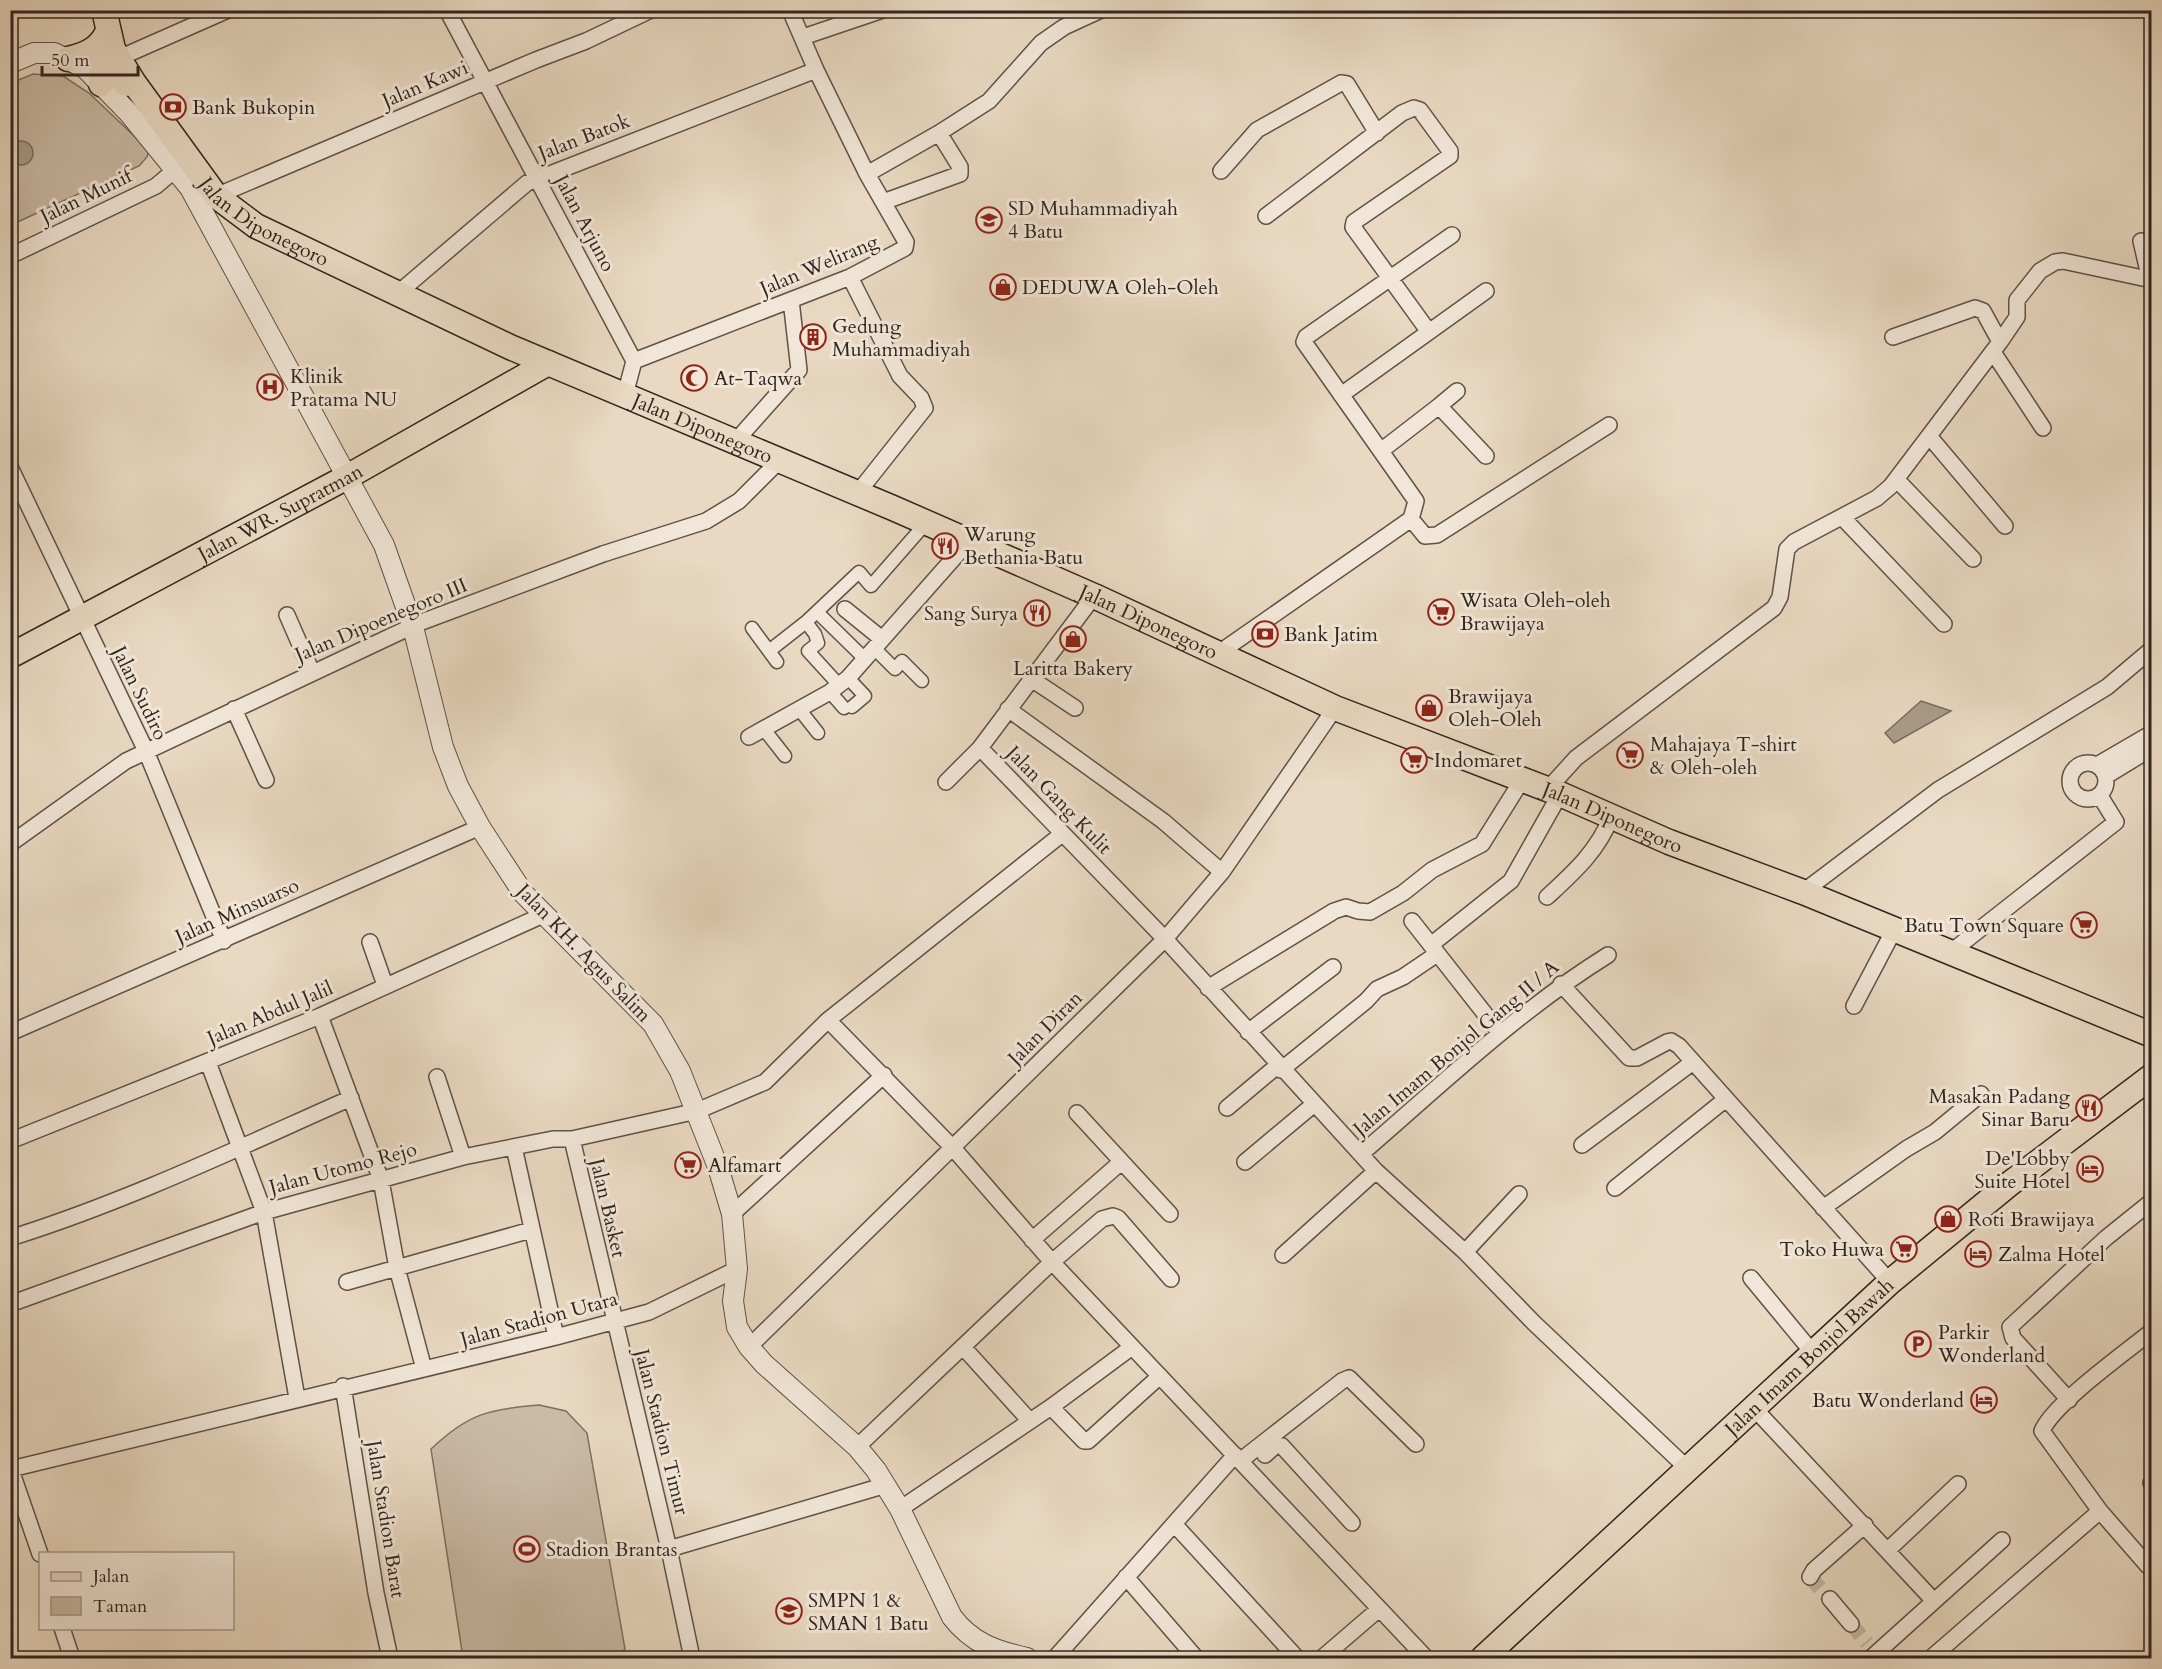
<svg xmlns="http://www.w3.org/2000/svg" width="2162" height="1669" viewBox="0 0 2162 1669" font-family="Cardo,serif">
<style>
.green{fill:#cabaa6;stroke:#7e7062;stroke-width:1.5}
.water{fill:#aa9c8b;stroke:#7a6c60;stroke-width:1.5}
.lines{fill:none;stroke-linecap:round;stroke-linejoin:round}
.minor-tunnel{stroke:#c4b5a1;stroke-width:15;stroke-dasharray:15 8;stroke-linecap:butt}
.pedestrian-casing{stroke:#5f5248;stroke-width:15}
.minor-casing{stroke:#5f5248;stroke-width:18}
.tertiary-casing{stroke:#5f5248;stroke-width:22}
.primary-casing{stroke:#31251f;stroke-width:27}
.pedestrian{stroke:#f1e6d7;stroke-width:12}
.minor{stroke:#f1e6d7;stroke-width:15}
.tertiary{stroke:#f1e6d7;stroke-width:20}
.primary{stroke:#e9d9c2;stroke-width:24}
.labels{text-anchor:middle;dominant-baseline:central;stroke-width:6;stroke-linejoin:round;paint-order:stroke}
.street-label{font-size:20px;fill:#31251f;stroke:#f1e6d7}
.poi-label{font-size:20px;fill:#31251f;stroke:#f1e6d7;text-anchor:start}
</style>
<rect width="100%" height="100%" fill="#e9d9c2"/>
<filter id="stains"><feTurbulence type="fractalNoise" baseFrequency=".00333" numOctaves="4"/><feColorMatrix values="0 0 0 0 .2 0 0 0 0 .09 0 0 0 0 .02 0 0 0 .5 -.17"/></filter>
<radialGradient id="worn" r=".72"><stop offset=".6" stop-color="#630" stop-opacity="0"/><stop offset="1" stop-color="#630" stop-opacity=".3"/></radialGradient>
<path class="green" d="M33 74 63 76 89 93 149 150 147 157 139 166 11 225V83Z
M539 1405 566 1411 587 1433 625 1649 617 1658H463L431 1449C468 1414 488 1409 539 1405Z"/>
<path class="water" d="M9 153a12 12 0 1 1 24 0a12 12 0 1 1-24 0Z
M1921 701 1951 711 1894 743 1885 733Z"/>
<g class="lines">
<path class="minor-tunnel" d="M1810 1577 1830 1599
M1851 1624 1867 1643"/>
<g class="pedestrian-casing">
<path id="pedestrian" d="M817 612 865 659
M752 628 777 662
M874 648 895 669 902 661 922 681
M769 651 806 622
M848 678 865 696 852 707
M839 685 808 651 818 643 815 634 806 622 859 572 871 586 926 523
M830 692 844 708
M799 709 818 733
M763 728 785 756"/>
</g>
<g class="minor-casing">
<path id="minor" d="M447 10 634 361 625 395
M803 37 883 10
M119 58 228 10
M1221 171 1257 130 1341 83 1347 84 1377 133
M867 174 939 133 989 101 1041 43 1064 27 1101 10
M216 196 536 60 586 41 651 10
M883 202 960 174V167L939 133
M1266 216 1402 113 1414 108 1420 110 1450 151V156L1354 222 1353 227 1429 332
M2141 241 2150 280
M10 256 156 186 176 169
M850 277 900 376 921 398 925 408 856 495
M397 294 527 183 816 70
M1893 337 1975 308 1983 311 2000 342
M1993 352 2043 428
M634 361 850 277 905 248 906 242 867 174 816 70 790 10
M1341 395 1486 291
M1439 406 1457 391
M1929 436 2005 526
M734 443 799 370 791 300
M1382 450 1439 406 1486 456
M10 467 146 751 224 941
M1897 480 1973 559
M1842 517 1944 624
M1411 519 1425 536 1437 535 1609 425
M1094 596 980 748 1165 939 1376 1171 1465 1252 1534 1323 1688 1469
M845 609 882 639
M287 615 312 672
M1216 655 1411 519 1416 501 1304 342 1306 337 1452 235
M1030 678 1075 708
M234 709 266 780
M1008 709 1163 821 1222 872
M749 737 830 692 848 678 968 542
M2070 781a18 18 0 1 1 36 0a18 18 0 1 1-36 0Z
M2097 765 2152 733
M2106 776 2152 748
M946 782 980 748
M1547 790 1576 758 1774 608 1780 597 1787 549 1794 542 1877 498 1891 486 2000 342 2017 317V300L2040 271 2055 262 2063 261 2152 280
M10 844 126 761 419 623 603 554 706 521 739 501 778 462
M1803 892 1938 790 2107 687 2152 649
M1547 897C1573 873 1598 851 1611 817
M1412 921 1500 1033
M1437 940 1511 881 1560 794
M370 942 385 985
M1951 952 2116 822 2100 796
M1561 984 1629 1058H1637L1667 1042 1671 1041 1679 1046 1890 1282
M1208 988 1334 911 1346 907 1358 911 1370 912 1403 893 1432 870 1482 844 1522 780
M1854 1006 1894 930
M320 1016 381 1180 397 1268 424 1369
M828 1020 953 1148 1052 1262 1426 1658
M1248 1032 1333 967
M10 1033 480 827
M208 1062 264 1212 297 1398
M1281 1070 1366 1001 1377 989 1403 977 1437 954
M437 1077 463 1157
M1227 1108 1277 1066
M1077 1113 1170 1214
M572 1139 669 1549 692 1658
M10 1141 320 1016 543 915
M1582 1145 1693 1062
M514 1147 556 1337
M1361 1154C1441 1085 1518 1011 1608 955
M1245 1162 1313 1105
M1615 1188 1726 1099
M1823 1208 1906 1149 1935 1132 1981 1094
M732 1214 884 1075
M10 1238C128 1201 238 1148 351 1098
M1032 1240 1120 1163
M1465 1252 1519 1194
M1283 1255 1376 1171
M1751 1278 1813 1353
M347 1282 531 1230
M10 1304 264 1212 463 1157 553 1139H572L697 1111 765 1082 828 1020 1062 834
M2152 1331C2126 1352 2053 1404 2042 1431L2100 1511 2148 1566H2152
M749 1347 1165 939 1222 872 1335 708
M963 1347 1030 1421
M343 1386 376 1593 390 1658
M2069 1400 2013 1338 2010 1327 2106 1238 2152 1201
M1051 1407 1084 1441H1088L1160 1376
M1753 1407 1934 1601
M857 1447 1052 1262 1102 1219 1113 1216 1118 1218 1171 1279
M1265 1455 1276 1445 1282 1446 1352 1523
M1240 1461 1342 1381 1349 1378 1416 1444
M10 1467 40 1554
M11 1469 556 1337 649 1312 737 1269
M2151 1483H2152
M900 1509 1051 1407 1132 1347
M1175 1525 1297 1658
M669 1549 886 1485
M1889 1549 1958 1484
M1126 1577 1196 1658
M1810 1577 1814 1570 1865 1525
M1830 1599 1851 1624
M62 1628 72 1658
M1055 1658 1235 1455
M1322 1658 1379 1609
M1871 1658 2002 1540
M1931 1658 2100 1511"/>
</g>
<g class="tertiary-casing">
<path id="tertiary" d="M10 63 34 53H54L85 68 128 112 190 188 384 545 413 627 443 747 458 786 480 827 523 893 653 1024 680 1071 718 1167 732 1214 737 1269 733 1301 737 1327 749 1347 764 1364 857 1447 876 1470 900 1509 952 1617C972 1643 995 1651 1027 1658"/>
</g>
<g class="primary-casing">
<g id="primary">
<path id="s1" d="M104 10 113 49 134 83 216 196 256 226 510 347 893 508 1094 596 1335 708 1560 794 1669 842 1803 892 2152 1035"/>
<path d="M68 59C86 55 99 49 107 33"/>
<path d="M101 84 102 68 108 64 126 84"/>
<path id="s2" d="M10 656 347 477 548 363"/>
<path id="s3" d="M1483 1658 1890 1282 2008 1185 2152 1076"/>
</g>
</g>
<use href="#pedestrian" class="pedestrian"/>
<use href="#minor" class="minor"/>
<use href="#tertiary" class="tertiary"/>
<use href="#primary" class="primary"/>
</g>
<defs>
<g id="bank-ring" transform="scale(1.35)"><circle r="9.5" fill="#f1e6d7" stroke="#8f2418" stroke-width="1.5"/><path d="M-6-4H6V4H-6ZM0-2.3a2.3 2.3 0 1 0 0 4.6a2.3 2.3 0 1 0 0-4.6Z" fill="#8f2418"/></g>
<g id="school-ring" transform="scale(1.35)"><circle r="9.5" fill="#f1e6d7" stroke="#8f2418" stroke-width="1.5"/><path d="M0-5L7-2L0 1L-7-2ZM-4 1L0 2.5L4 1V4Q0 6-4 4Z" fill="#8f2418"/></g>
<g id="shop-ring" transform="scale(1.35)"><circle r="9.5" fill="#f1e6d7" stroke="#8f2418" stroke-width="1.5"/><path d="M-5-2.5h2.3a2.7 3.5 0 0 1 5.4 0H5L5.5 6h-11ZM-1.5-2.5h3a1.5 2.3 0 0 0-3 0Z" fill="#8f2418"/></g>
<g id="building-ring" transform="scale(1.35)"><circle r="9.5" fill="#f1e6d7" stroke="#8f2418" stroke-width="1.5"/><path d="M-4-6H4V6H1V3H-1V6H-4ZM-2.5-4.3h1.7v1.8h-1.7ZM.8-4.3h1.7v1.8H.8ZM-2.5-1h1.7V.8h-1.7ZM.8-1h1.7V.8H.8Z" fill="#8f2418"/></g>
<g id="mosque-ring" transform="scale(1.35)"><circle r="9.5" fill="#f1e6d7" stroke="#8f2418" stroke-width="1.5"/><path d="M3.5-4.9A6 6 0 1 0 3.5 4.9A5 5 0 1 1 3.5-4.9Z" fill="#8f2418"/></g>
<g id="hospital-ring" transform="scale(1.35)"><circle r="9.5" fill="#f1e6d7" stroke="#8f2418" stroke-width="1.5"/><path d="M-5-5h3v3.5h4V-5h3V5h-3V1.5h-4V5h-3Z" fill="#8f2418"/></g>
<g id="restaurant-ring" transform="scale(1.35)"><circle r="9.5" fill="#f1e6d7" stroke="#8f2418" stroke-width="1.5"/><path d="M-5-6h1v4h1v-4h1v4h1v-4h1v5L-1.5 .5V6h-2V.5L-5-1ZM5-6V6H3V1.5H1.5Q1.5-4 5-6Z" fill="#8f2418"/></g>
<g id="supermarket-ring" transform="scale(1.35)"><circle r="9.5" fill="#f1e6d7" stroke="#8f2418" stroke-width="1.5"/><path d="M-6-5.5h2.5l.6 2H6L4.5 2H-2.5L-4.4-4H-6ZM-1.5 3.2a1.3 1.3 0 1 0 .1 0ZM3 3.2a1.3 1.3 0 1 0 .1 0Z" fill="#8f2418"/></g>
<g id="hotel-ring" transform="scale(1.35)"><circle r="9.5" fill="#f1e6d7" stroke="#8f2418" stroke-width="1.5"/><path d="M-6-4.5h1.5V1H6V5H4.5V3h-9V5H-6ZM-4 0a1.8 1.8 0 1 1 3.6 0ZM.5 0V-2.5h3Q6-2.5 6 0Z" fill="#8f2418"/></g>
<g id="parking-ring" transform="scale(1.35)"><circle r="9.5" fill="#f1e6d7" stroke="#8f2418" stroke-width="1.5"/><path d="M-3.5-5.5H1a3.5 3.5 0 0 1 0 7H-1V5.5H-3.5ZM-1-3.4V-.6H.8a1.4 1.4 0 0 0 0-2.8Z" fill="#8f2418"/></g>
<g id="stadium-ring" transform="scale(1.35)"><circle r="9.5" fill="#f1e6d7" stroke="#8f2418" stroke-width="1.5"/><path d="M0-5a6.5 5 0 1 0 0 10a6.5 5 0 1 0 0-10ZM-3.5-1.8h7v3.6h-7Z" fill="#8f2418"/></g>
</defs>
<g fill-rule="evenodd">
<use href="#bank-ring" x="173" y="107"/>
<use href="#school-ring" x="989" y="220"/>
<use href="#shop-ring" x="1003" y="287"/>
<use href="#building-ring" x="813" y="337"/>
<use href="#mosque-ring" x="694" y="378"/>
<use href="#hospital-ring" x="270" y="387"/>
<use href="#restaurant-ring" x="945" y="546"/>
<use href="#supermarket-ring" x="1441" y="612"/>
<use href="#restaurant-ring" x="1037" y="613"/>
<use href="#bank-ring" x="1265" y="634"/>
<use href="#shop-ring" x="1073" y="639"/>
<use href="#shop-ring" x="1429" y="708"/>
<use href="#supermarket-ring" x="1630" y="755"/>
<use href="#supermarket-ring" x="1414" y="760"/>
<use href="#supermarket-ring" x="2084" y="925"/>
<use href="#restaurant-ring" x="2089" y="1108"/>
<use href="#supermarket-ring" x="688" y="1165"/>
<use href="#hotel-ring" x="2090" y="1169"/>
<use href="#shop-ring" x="1948" y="1219"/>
<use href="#supermarket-ring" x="1904" y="1249"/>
<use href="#hotel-ring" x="1978" y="1254"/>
<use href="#parking-ring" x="1918" y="1344"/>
<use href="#hotel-ring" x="1984" y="1400"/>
<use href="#stadium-ring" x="527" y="1549"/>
<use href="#school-ring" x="789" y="1611"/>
</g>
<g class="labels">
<g class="street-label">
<text transform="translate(425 84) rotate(-23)">Jalan Kawi</text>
<text transform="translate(584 137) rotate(-21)">Jalan Batok</text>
<text transform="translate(86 196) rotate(-26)">Jalan Munif</text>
<text stroke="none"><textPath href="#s1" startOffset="274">Jalan Diponegoro</textPath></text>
<text transform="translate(585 223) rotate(62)">Jalan Arjuno</text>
<text transform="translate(819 265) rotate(-23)">Jalan Welirang</text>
<text stroke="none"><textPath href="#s1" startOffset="760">Jalan Diponegoro</textPath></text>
<text stroke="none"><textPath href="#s2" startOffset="306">Jalan WR. Supratman</textPath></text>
<text transform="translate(381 620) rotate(-23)">Jalan Dipoenegoro III</text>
<text stroke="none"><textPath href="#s1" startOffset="1246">Jalan Diponegoro</textPath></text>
<text transform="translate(140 693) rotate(64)">Jalan Sudiro</text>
<text transform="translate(1059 800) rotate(46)">Jalan Gang Kulit</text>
<text stroke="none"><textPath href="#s1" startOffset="1750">Jalan Diponegoro</textPath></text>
<text transform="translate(237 911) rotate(-24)">Jalan Minsuarso</text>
<text transform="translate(584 953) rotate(46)">Jalan KH. Agus Salim</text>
<text transform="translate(270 1013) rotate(-23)">Jalan Abdul Jalil</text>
<text transform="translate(1045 1028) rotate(-45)">Jalan Diran</text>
<text transform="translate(1456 1048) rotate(-40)">Jalan Imam Bonjol Gang II / A</text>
<text transform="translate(343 1168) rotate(-15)">Jalan Utomo Rejo</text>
<text transform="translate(608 1208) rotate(77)">Jalan Basket</text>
<text transform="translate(539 1319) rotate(-15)">Jalan Stadion Utara</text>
<text stroke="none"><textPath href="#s3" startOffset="444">Jalan Imam Bonjol Bawah</textPath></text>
<text transform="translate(662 1432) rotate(76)">Jalan Stadion Timur</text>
<text transform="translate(386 1519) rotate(81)">Jalan Stadion Barat</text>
</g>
<g class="poi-label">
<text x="192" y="107">Bank Bukopin</text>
<text x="1008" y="208">SD Muhammadiyah<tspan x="1008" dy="23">4 Batu</tspan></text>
<text x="1022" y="287">DEDUWA Oleh-Oleh</text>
<text x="832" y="326">Gedung<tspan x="832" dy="23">Muhammadiyah</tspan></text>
<text x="290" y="376">Klinik<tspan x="290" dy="23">Pratama NU</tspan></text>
<text x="714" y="378">At-Taqwa</text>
<text x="964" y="534">Warung<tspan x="964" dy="23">Bethania Batu</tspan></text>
<text x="1460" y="600">Wisata Oleh-oleh<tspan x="1460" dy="23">Brawijaya</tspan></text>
<text x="1018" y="613" text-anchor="end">Sang Surya</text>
<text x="1284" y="634">Bank Jatim</text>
<text x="1073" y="668" text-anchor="middle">Laritta Bakery</text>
<text x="1448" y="696">Brawijaya<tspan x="1448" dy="23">Oleh-Oleh</tspan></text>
<text x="1650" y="744">Mahajaya T-shirt<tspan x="1650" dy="23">&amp; Oleh-oleh</tspan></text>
<text x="1434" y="760">Indomaret</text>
<text x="2064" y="925" text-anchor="end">Batu Town Square</text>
<text x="2070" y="1096" text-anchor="end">Masakan Padang<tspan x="2070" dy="23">Sinar Baru</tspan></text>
<text x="2070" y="1158" text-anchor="end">De'Lobby<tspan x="2070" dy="23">Suite Hotel</tspan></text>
<text x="708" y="1165">Alfamart</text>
<text x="1968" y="1219">Roti Brawijaya</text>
<text x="1884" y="1249" text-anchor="end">Toko Huwa</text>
<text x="1998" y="1254">Zalma Hotel</text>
<text x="1938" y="1332">Parkir<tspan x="1938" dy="23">Wonderland</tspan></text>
<text x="1964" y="1400" text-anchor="end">Batu Wonderland</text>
<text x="546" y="1549">Stadion Brantas</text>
<text x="808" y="1600">SMPN 1 &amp;<tspan x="808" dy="23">SMAN 1 Batu</tspan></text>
</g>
</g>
<rect width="2162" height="1669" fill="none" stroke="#e9d9c2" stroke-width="36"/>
<rect x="12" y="12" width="2138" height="1645" fill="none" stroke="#31251f" stroke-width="3"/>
<rect x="18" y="18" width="2126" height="1633" fill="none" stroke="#31251f" stroke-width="1.5"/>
<rect x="39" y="1552" width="195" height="78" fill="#f1e6d7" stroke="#a4998d" stroke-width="1.5"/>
<rect x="51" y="1572" width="30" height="9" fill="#e9d9c2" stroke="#a4998d" stroke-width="1.5"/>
<text x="93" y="1582" font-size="18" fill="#31251f">Jalan</text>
<rect x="51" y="1597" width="30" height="18" fill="#cabaa6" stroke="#a4998d" stroke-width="1.5"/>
<text x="93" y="1612" font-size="18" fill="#31251f">Taman</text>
<path d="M42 66v9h96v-9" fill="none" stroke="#31251f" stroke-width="3"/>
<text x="51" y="66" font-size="18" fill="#31251f" stroke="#f1e6d7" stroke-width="4.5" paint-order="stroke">50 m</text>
<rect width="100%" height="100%" filter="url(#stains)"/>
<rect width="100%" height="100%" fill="url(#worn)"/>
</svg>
